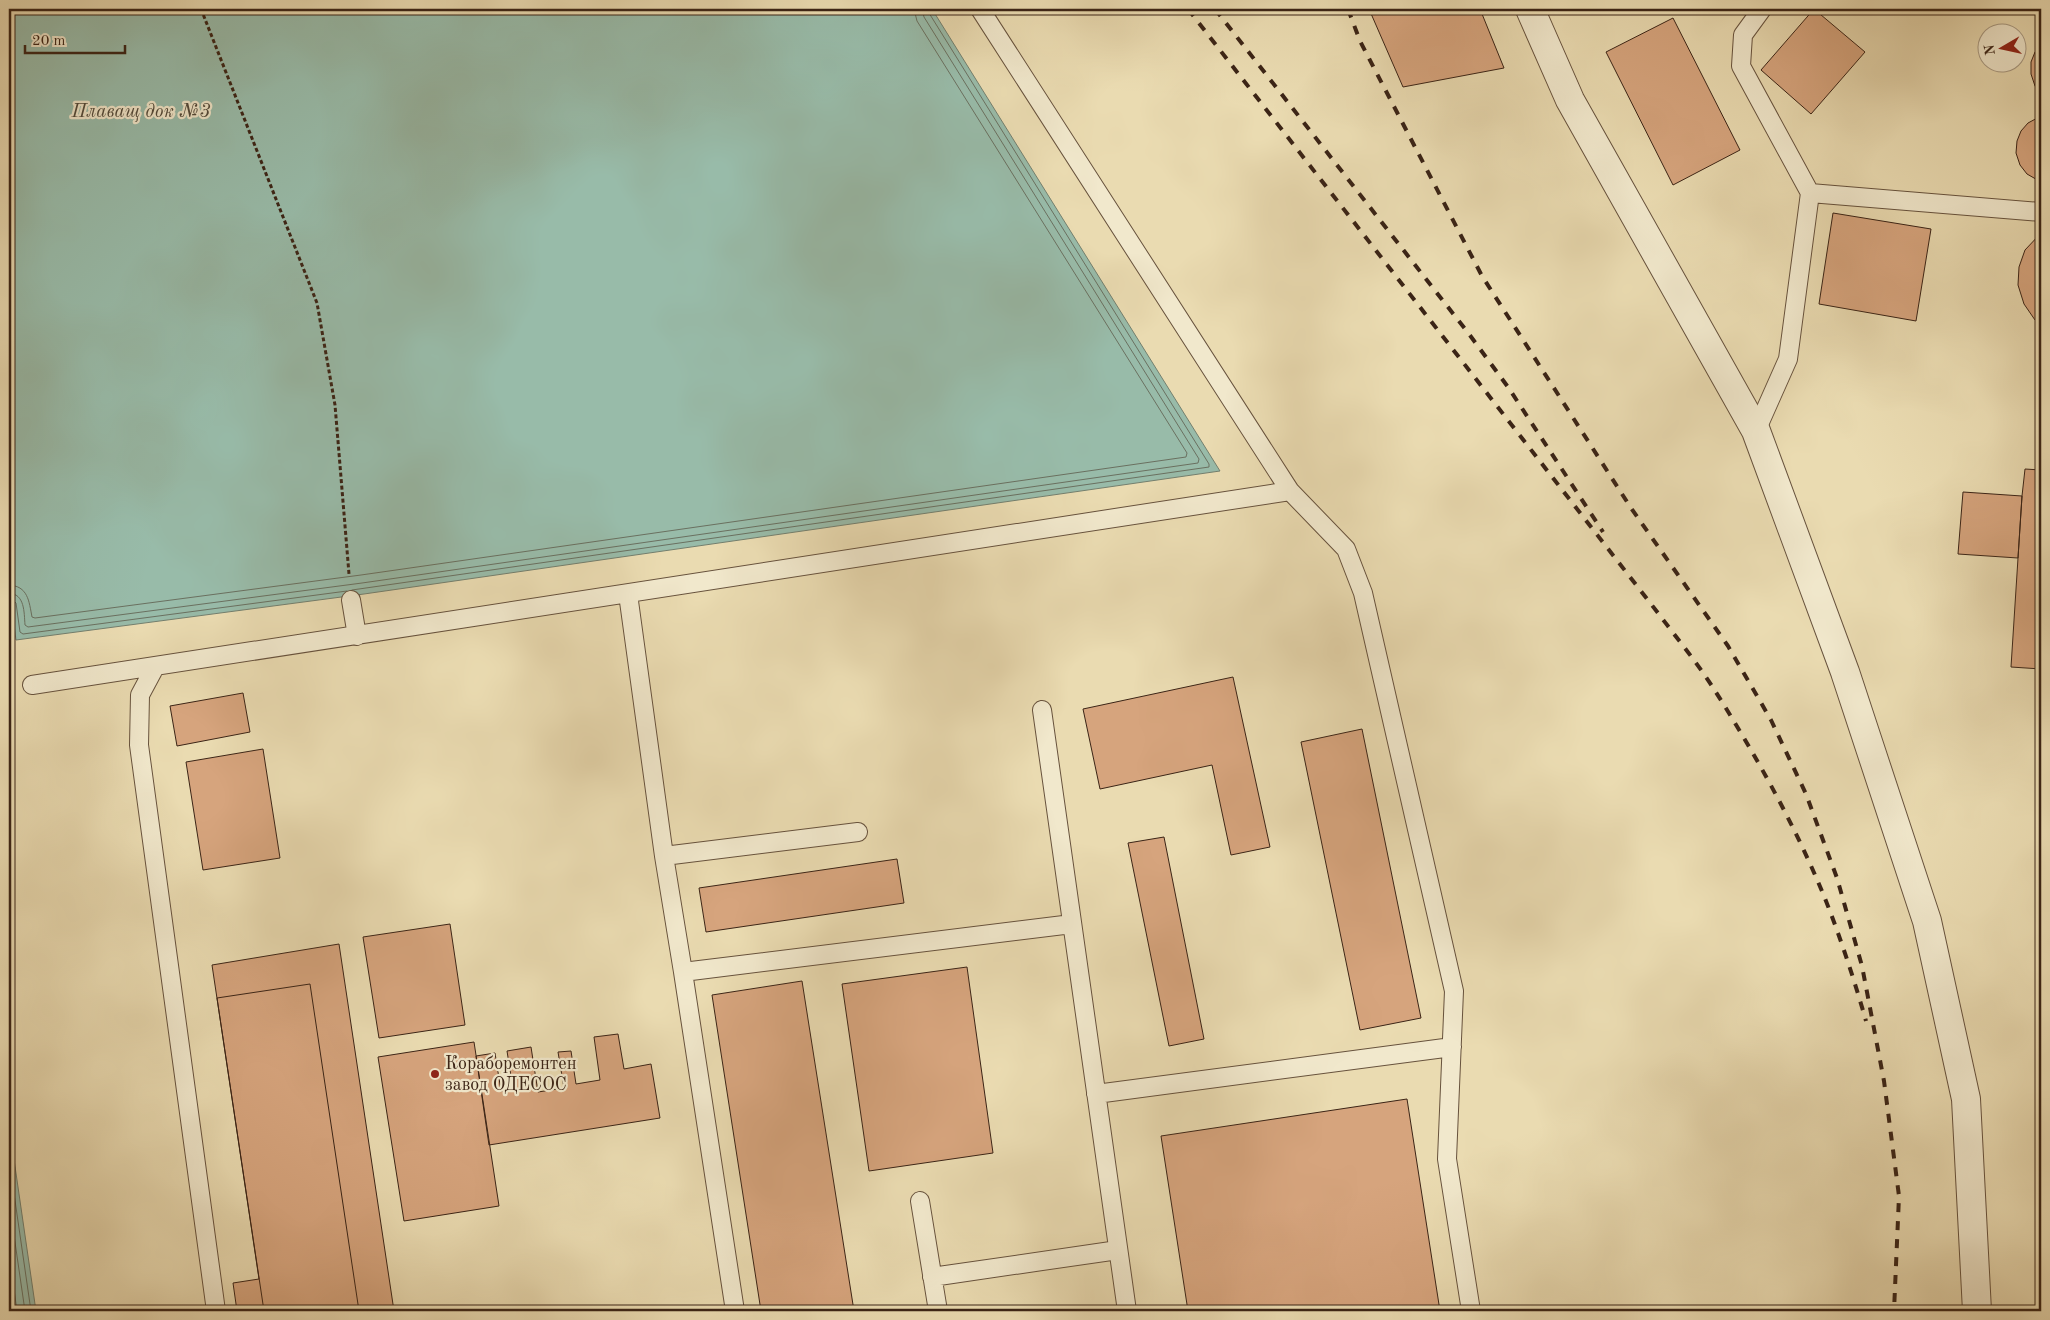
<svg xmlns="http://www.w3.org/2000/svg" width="2050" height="1320" viewBox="0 0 2050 1320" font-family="'Old Standard TT',serif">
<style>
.water{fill:#98bba9;stroke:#737f6e}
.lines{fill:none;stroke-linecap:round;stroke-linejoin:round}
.shore{stroke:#6a7060;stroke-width:1}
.building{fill:#d6a47d;stroke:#3b2416}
.service-casing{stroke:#67523d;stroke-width:20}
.minor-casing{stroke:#67523d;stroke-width:30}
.path{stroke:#3b2416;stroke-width:3;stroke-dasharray:4 2.5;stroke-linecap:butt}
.service{stroke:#f1e8cc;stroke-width:18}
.minor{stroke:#f1e8cc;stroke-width:28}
.rail{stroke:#3b2416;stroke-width:4;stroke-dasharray:9 9;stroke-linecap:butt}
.poi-dot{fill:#8f2418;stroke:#f1e8cc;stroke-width:2}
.labels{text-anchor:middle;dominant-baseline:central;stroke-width:4.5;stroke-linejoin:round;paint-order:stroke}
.poi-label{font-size:18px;fill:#3b2416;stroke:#f1e8cc;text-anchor:start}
.water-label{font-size:19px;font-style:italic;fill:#524a3b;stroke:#f1e8cc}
</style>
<rect width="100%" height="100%" fill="#eadbb1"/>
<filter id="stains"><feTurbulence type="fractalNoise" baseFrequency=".004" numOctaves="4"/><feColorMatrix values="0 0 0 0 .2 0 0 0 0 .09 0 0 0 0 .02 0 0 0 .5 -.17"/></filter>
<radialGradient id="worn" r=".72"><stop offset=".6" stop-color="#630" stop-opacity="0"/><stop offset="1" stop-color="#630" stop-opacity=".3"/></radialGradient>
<path class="water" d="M9 9H932L1220 471 364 594 16 640 9 588Z
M9 1125 36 1311H9Z"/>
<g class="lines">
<path class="shore" d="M9 585C28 586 29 601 32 617L35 618 361 575 1186 457 1187 453 917 21 914 9
M352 590 1209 467V464L929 13 928 9
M9 593C25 594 24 612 25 625L28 627 362 583 1198 463 1199 459 924 17 922 9
M9 599 13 600 16 603 20 632 23 634 347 591
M9 1159 31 1311
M9 1201 25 1311
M9 1253 17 1311"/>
</g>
<path class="building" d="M1369 9H1480L1504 68 1403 87Z
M1814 9 1865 52 1811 114 1761 70Z
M1673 18 1740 150 1673 185 1606 52Z
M2041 45V94L2035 86 2031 74V62L2035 52Z
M2041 116V182L2027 174 2020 165 2016 153 2017 141 2021 131 2028 123Z
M1833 213 1931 229 1916 321 1819 304Z
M2041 233V324L2035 320 2024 304 2018 285 2019 267 2025 250Z
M2025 469 2041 470V669L2011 667 2022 496Z
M1963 492 2022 496 2018 558 1958 554Z
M1233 677 1270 847 1231 855 1212 765 1100 789 1083 709Z
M243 693 250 732 177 746 170 706Z
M1362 729 1421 1018 1360 1030 1301 742Z
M263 749 280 858 203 870 186 762Z
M1164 837 1204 1039 1169 1046 1128 843Z
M897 859 904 903 706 932 699 888Z
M450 924 465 1025 379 1038 363 937Z
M339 944 394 1311H237L233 1283 259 1279 212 965Z
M967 967 993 1153 869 1171 842 984Z
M802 981 854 1311H761L712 995Z
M310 984 359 1311H264L217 998Z
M618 1034 624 1069 651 1064 660 1118 489 1145 476 1056 495 1053 501 1091 513 1089 507 1051 531 1047 538 1092 564 1088 558 1052 571 1051 576 1084 600 1080 594 1037Z
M474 1042 499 1206 404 1221 378 1057Z
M1407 1099 1440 1311H1188L1161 1136Z"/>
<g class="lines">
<g class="service-casing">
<path id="service" d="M980 9 1290 491 1346 549 1363 593 1454 991 1447 1159 1471 1311
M1810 193 2041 212
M1756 431 1788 359 1810 193 1741 66 1743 35 1762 9
M628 594 664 856 683 972
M351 600 357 636
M155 667 140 695 139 745 216 1311
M32 685 1290 491
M1042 710 1127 1311
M664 856 858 832
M1096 1094 1452 1047
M920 1201 938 1311
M932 1277 1118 1250
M735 1311 683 972 1072 924"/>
</g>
<g class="minor-casing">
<path id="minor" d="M1530 9 1570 100 1756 431 1845 672 1927 921 1966 1099 1977 1311"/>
</g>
<path class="path" d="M201 9 317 303 335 405 349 574"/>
<use href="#service" class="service"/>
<use href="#minor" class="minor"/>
<path class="rail" d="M1188 9 1658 613C1676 637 1695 660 1712 686 1754 752 1794 823 1824 896 1840 936 1854 979 1866 1021
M1215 9 1469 334 1508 387 1603 532
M1348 9 1360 41 1482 276 1631 508 1728 646 1771 720 1806 794 1837 878 1862 966 1884 1081 1899 1196 1894 1311"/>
</g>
<circle class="poi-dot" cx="435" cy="1074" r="5"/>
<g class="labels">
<g class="poi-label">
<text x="445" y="1064">Кораборемонтен<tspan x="445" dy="21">завод ОДЕСОС</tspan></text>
</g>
<g class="water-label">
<text x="141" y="112">Плаващ док №3</text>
</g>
</g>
<rect width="2050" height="1320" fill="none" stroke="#eadbb1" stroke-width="30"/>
<rect x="10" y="10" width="2030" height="1300" fill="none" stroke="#3b2416" stroke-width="2.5"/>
<rect x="15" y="15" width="2020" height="1290" fill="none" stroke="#3b2416"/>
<g transform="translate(2002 48) rotate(261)"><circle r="24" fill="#f1e8cc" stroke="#a89a83"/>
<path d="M0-4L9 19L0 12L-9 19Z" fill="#8f2418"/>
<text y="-8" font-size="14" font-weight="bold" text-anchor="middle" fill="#3b2416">N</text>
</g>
<path d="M25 45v8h100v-8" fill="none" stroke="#3b2416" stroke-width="2.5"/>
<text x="32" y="45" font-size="15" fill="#3b2416" stroke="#f1e8cc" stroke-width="4" paint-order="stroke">20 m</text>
<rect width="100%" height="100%" filter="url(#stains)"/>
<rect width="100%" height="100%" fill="url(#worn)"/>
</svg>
